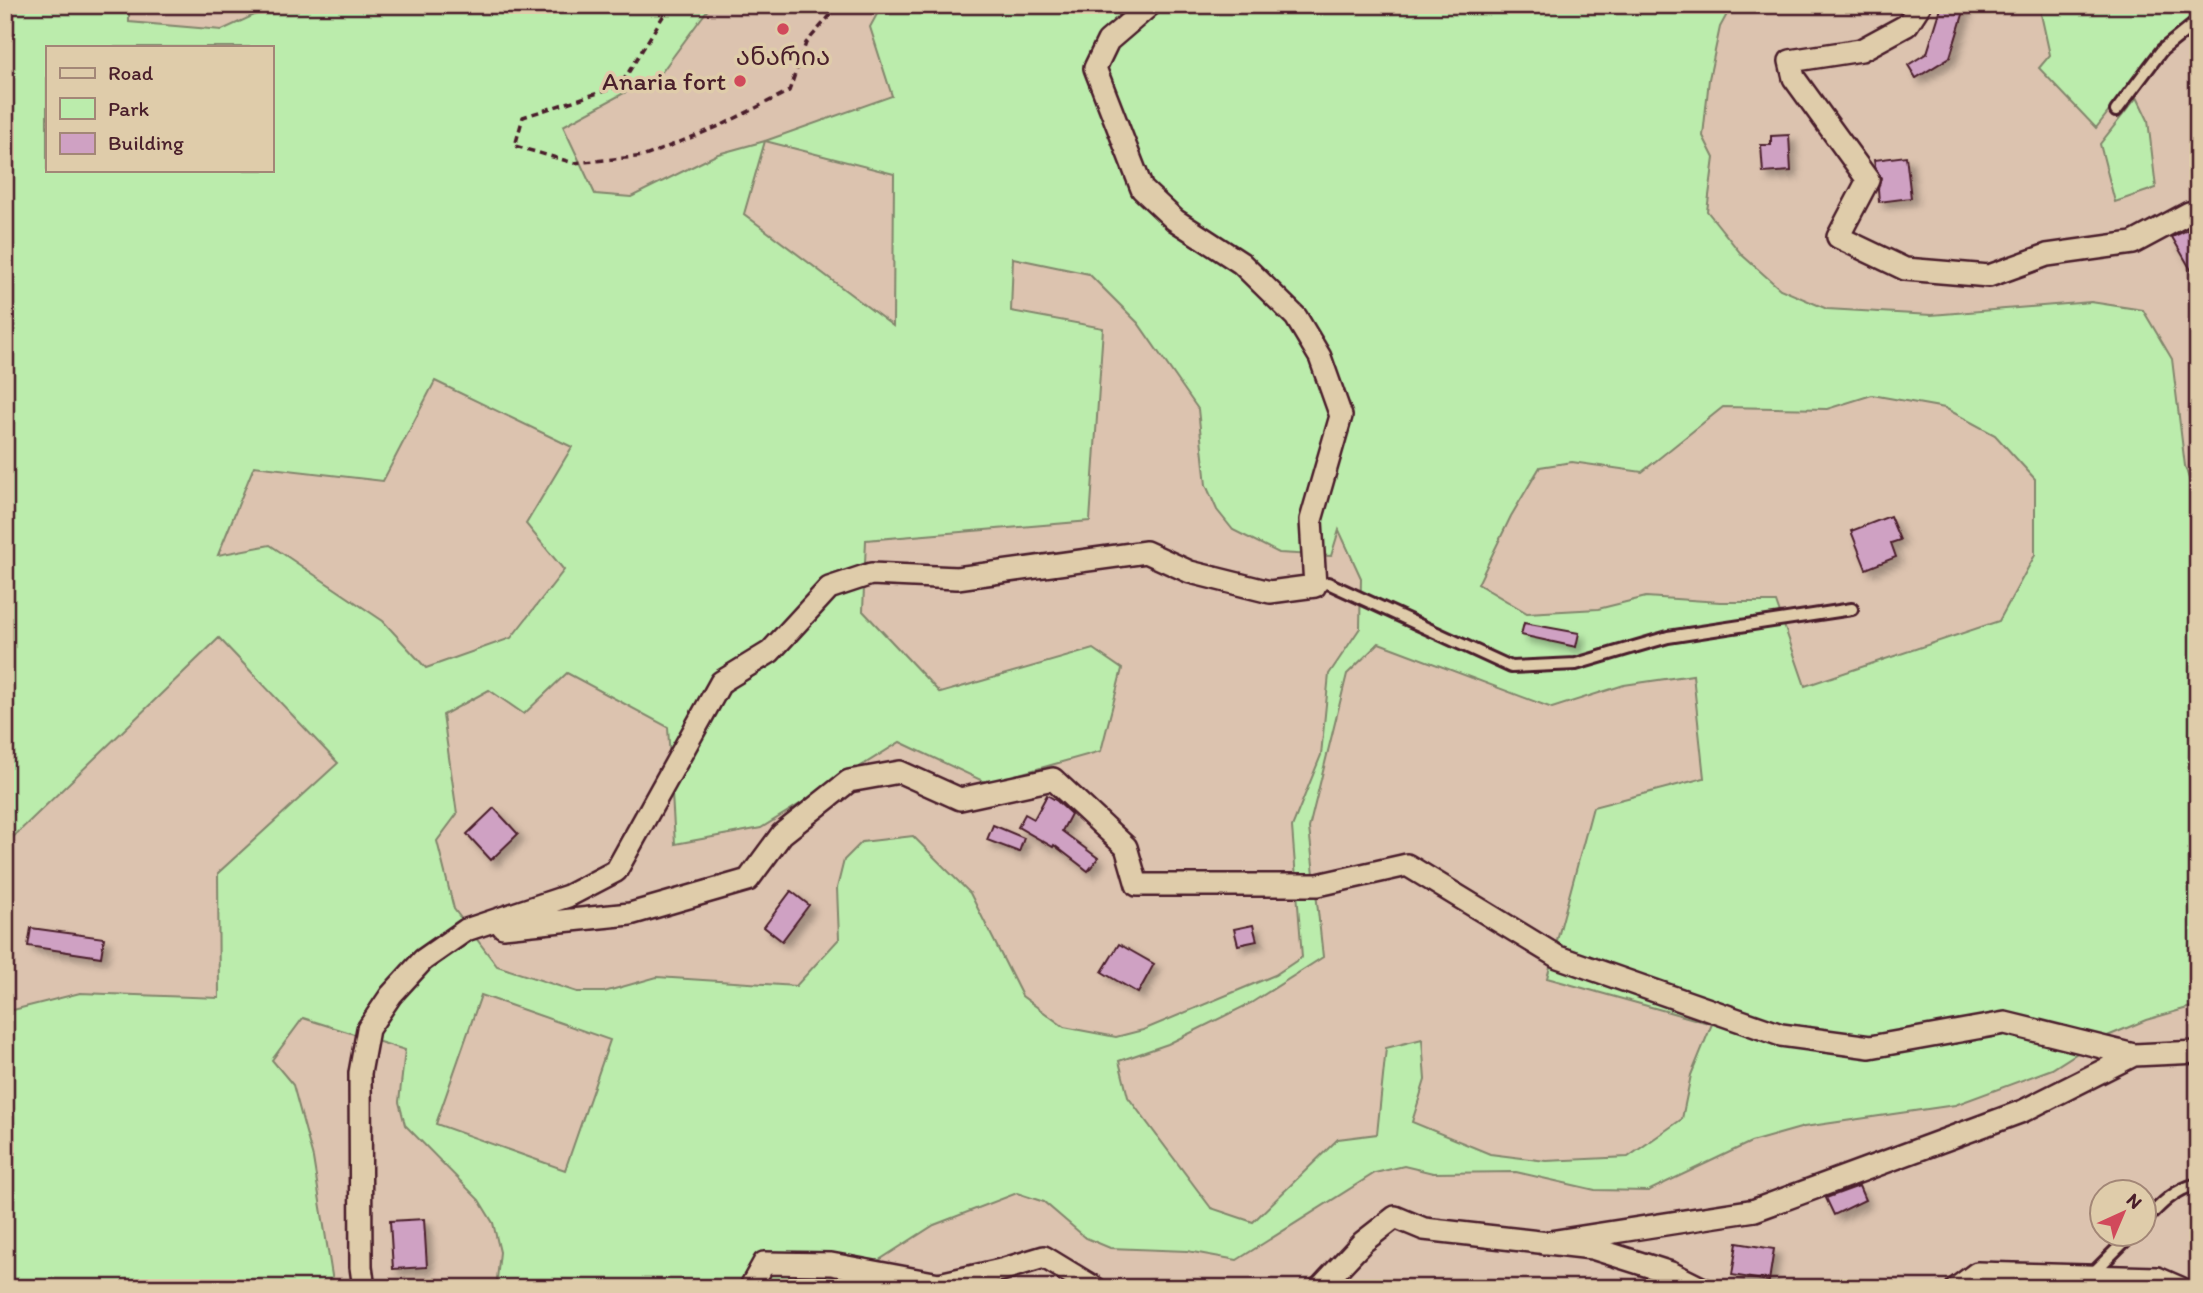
<svg xmlns="http://www.w3.org/2000/svg" width="2203" height="1293" viewBox="0 0 2203 1293" font-family="Itim,'Noto Sans Georgian',sans-serif">
<style>
.green{fill:#bbecac;stroke:#82866c;stroke-width:2;fill-rule:evenodd}
.building{fill:#cfa1c3;stroke:#4a1f2b;stroke-width:2;filter:url(#shadow)}
.lines{fill:none;stroke-linecap:round;stroke-linejoin:round}
.service-casing{stroke:#4a1f2b;stroke-width:16}
.minor-casing{stroke:#4a1f2b;stroke-width:26}
.path{stroke:#4a1f2b;stroke-width:3.5;stroke-dasharray:7 5;stroke-linecap:butt}
.service{stroke:#dfccaa;stroke-width:10}
.minor{stroke:#dfccaa;stroke-width:21}
.poi-dot{fill:#d1495b;stroke:#dfccaa;stroke-width:2.5}
.labels{text-anchor:middle;dominant-baseline:central;stroke-width:7;stroke-linejoin:round;paint-order:stroke}
.poi-label{font-size:26px;fill:#4a1f2b;stroke:#dfccaa}
</style>
<defs>
<filter id="shadow"><feDropShadow dx="6" dy="6" stdDeviation="3.5" flood-color="#0004"/></filter>
</defs>
<rect width="100%" height="100%" fill="#dcc3af"/>
<filter id="ink" filterUnits="userSpaceOnUse"><feTurbulence type="fractalNoise" baseFrequency=".0143" numOctaves="2"/><feDisplacementMap in="SourceGraphic" scale="14" xChannelSelector="R" yChannelSelector="G"/><feConvolveMatrix kernelMatrix="1 2 1 2 8 2 1 2 1" color-interpolation-filters="sRGB"/></filter>
<g filter="url(#ink)">
<path class="green" d="M5 5H129V22L222 30 276 5H388L410 8 412 5H711L661 73 563 126 595 194 631 197 718 154 765 141 892 96 870 27 882 5H1732L1720 27 1709 79 1703 136 1714 158 1707 211 1742 255 1780 289 1827 309 1931 315 2091 302 2143 310 2172 359 2185 466 2198 507V1005L2146 1020 2098 1040 2052 1069 1955 1105 1804 1127 1751 1142 1648 1191 1595 1190 1516 1172 1433 1173 1404 1166 1375 1173 1237 1260 1187 1251 1110 1248 1086 1238 1044 1202 1017 1193 934 1225 859 1273 845 1288H496L500 1252 493 1223 479 1200 405 1125 399 1102 405 1050 303 1018 272 1060 293 1085 313 1158 334 1288H5V1012L80 993 219 998 218 873 338 763 219 638 5 845ZM47 47H271V170H47ZM765 141 894 174 893 326 744 214ZM1013 258 1089 274 1138 323 1198 409 1206 485 1217 510 1233 530 1279 553 1331 556 1339 530 1361 578 1360 628 1329 674 1321 755 1292 827 1302 957 1275 975 1143 1030 1116 1037 1064 1027 1022 996 970 893 913 836 862 842 844 860 837 888 839 939 796 986 657 977 604 992H577L497 966 454 909 437 841 457 814 443 715 489 690 524 714 567 673 668 727 675 844 761 828 900 742 987 783 1101 751 1122 669 1093 649 940 693 863 611 866 540 1090 521 1103 328 1011 311ZM435 381 572 447 526 524 564 570 511 638 426 668 383 621 270 545 218 555 254 466 383 481ZM1872 395 1945 408 1995 435 2035 479V555L1999 621 1805 686 1776 602H1720L1646 597 1598 609 1527 613 1478 584 1511 516 1540 467 1572 462 1642 472 1723 407 1827 409ZM1379 643 1552 708 1624 685 1693 675 1704 778 1593 807 1547 978 1712 1024 1691 1075 1682 1119 1628 1157 1546 1161 1490 1154 1412 1122 1425 1080 1422 1039 1386 1048 1377 1134 1338 1139 1253 1222 1211 1208 1128 1097 1119 1061 1168 1044 1251 1003 1323 957 1309 828 1347 674ZM481 995 610 1040 565 1170 436 1124Z
M2039 5H2198V13L2159 46 2096 128 2039 68 2050 55Z
M2137 97 2148 120 2156 188 2115 202 2100 144Z"/>
<path class="building" d="M1942 5H1955L1965 8 1950 57 1916 78 1908 65 1927 53Z
M1789 135 1791 171 1763 173 1761 145H1771V136Z
M1906 156 1911 198 1879 202 1878 189 1881 178 1875 167 1874 160Z
M2198 225V282L2172 237Z
M1890 516 1900 540 1891 543 1896 557 1866 569 1851 531Z
M1524 623 1579 633 1576 647 1521 635Z
M1047 795 1057 801 1071 814 1062 831 1098 858 1088 871 1054 845 1053 847 1018 827 1025 814 1034 819Z
M494 808 518 834 491 860 467 834Z
M993 825 1024 838 1019 852 987 840Z
M791 891 809 905 782 941 764 927Z
M1253 925 1257 941 1238 945 1234 929Z
M31 928 104 938 101 957 28 946Z
M1119 944 1154 964 1138 993 1102 972Z
M1859 1186 1865 1200 1834 1215 1826 1198Z
M424 1219 427 1267 393 1269 390 1221Z
M1737 1243 1774 1249 1769 1281 1732 1275Z"/>
<g class="lines">
<g class="service-casing">
<path id="service" d="M2116 111 2162 50 2198 21
M1315 586 1328 583 1511 667 1576 664 1668 637 1852 609
M2144 1222C2159 1206 2174 1189 2198 1184
M2092 1274 2132 1234"/>
</g>
<g class="minor-casing">
<path id="minor" d="M1920 5 1907 25 1861 50 1790 61 1794 78 1868 180 1838 237 1905 269 1989 276 2047 255 2133 243 2189 213 2198 212
M503 927 630 914 748 880 782 834 849 781 900 772 960 799 1053 779 1126 847 1137 885H1318L1407 865 1558 957 1781 1035 1870 1047 2005 1023 2134 1055
M1543 1243 1755 1210 2023 1111 2134 1055 2198 1052
M364 1288 361 1267 360 1073 368 1029 391 995 423 960 466 930 568 896 616 871 721 682 770 652 829 588 871 574 957 578 1146 552 1190 572 1270 592 1315 586 1311 520 1341 416 1320 357 1296 317 1241 263 1175 220 1142 189 1095 68 1108 41 1150 5
M750 1288 764 1263 831 1264 939 1284 1001 1270 1044 1257 1095 1288
M1320 1288 1363 1242 1395 1217 1424 1229 1592 1248 1671 1273 1701 1288
M1957 1288 1977 1273 2157 1278 2180 1288"/>
</g>
<path class="path" d="M670 5 620 86 523 117 515 146 574 163 645 156 722 125 789 91 806 43 839 5"/>
<use href="#service" class="service"/>
<use href="#minor" class="minor"/>
</g>
</g>
<g class="poi-dot">
<circle cx="783" cy="29" r="7"/>
<circle cx="740" cy="81" r="7"/>
</g>
<g class="labels">
<g class="poi-label">
<text x="783" y="56">ანარია</text>
<text x="726" y="81" text-anchor="end">Anaria fort</text>
</g>
</g>
<rect width="2203" height="1293" fill="none" stroke="#dfccaa" stroke-width="28"/>
<rect x="14" y="14" width="2175" height="1265" fill="none" stroke="#4a1f2b" stroke-width="2.5" filter="url(#ink)"/>
<rect x="46" y="46" width="228" height="126" fill="#dfccaa" stroke="#a38777" stroke-width="2"/>
<rect x="60" y="68" width="35" height="10" fill="#dfccaa" stroke="#a38777" stroke-width="2"/>
<text x="108" y="80" font-size="21" fill="#4a1f2b">Road</text>
<rect x="60" y="98" width="35" height="21" fill="#bbecac" stroke="#a38777" stroke-width="2"/>
<text x="108" y="116" font-size="21" fill="#4a1f2b">Park</text>
<rect x="60" y="133" width="35" height="21" fill="#cfa1c3" stroke="#a38777" stroke-width="2"/>
<text x="108" y="150" font-size="21" fill="#4a1f2b">Building</text>
<g transform="translate(2123 1213) rotate(44)"><circle r="33" fill="#dfccaa" stroke="#a38777" stroke-width="2"/>
<path d="M0-5L12 26L0 18L-12 26Z" fill="#d1495b"/>
<text y="-10" font-size="19" font-weight="bold" text-anchor="middle" fill="#4a1f2b">N</text>
</g>
</svg>
